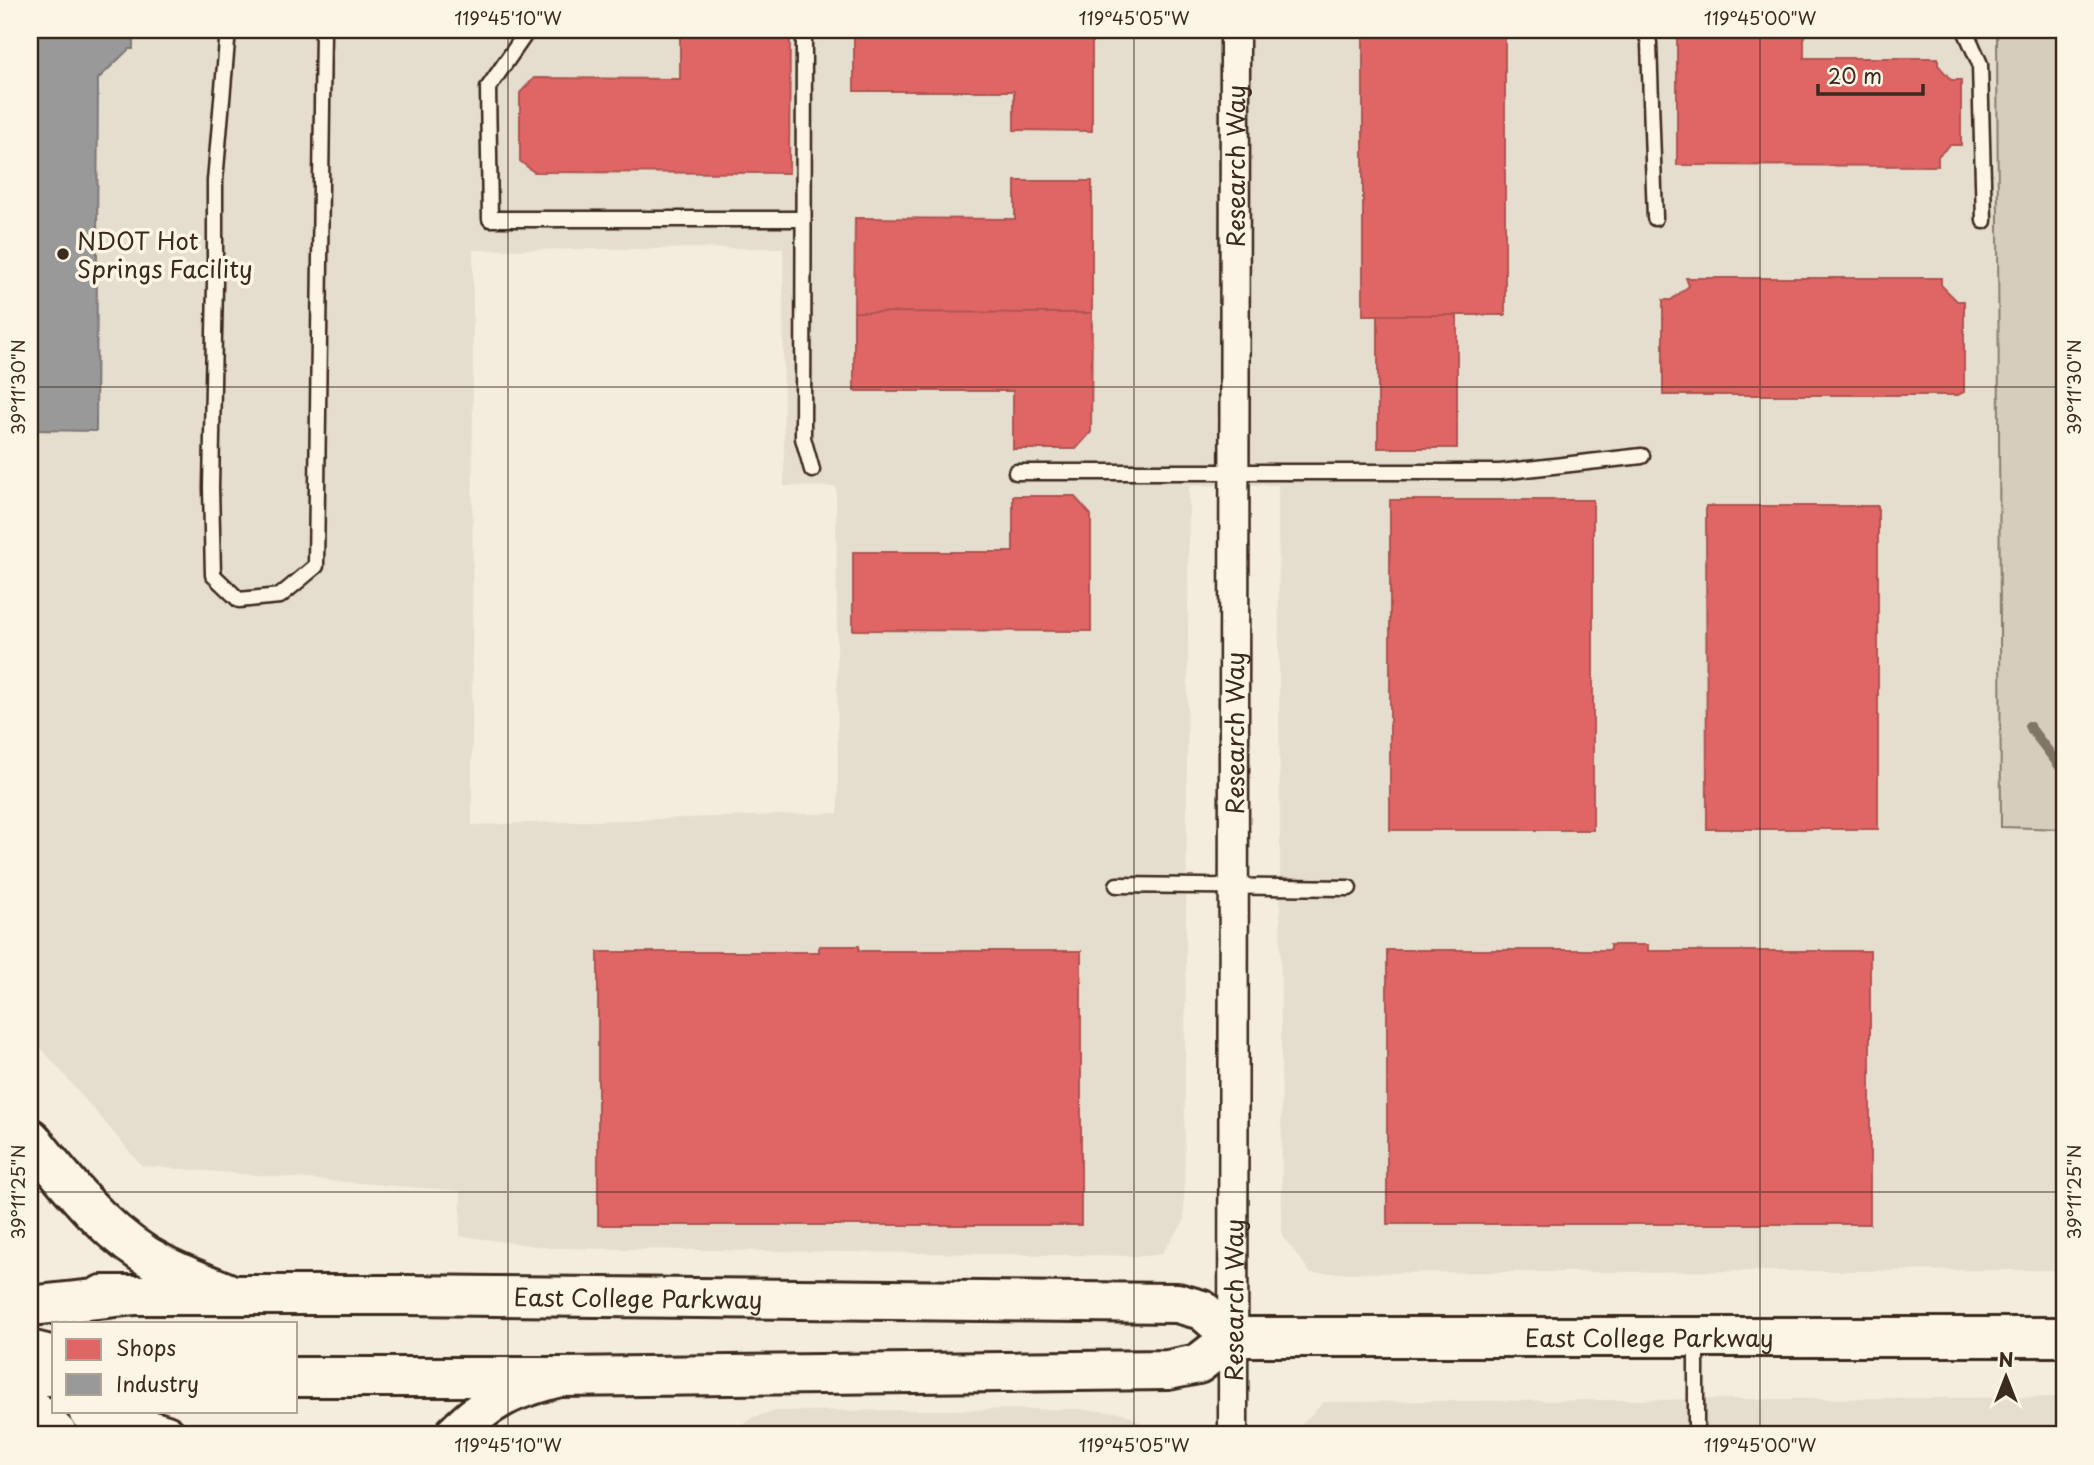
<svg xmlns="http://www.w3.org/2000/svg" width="2094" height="1465" viewBox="0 0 2094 1465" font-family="'Playpen Sans',sans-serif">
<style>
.built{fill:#e5ddce;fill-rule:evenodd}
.green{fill:#d6cdbd;stroke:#887c6e;stroke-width:2}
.shops{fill:#e06666;stroke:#ae5450;stroke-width:2}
.industry{fill:#999;stroke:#7d7874;stroke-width:2}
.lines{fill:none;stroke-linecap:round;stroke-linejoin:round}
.stream{stroke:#817466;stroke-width:10}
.lane-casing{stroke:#3b2a1e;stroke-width:19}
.street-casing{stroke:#3b2a1e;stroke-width:33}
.secondary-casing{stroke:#3b2a1e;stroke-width:44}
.highway-casing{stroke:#3b2a1e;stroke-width:44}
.lane{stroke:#fcf5e5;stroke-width:14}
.street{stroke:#fcf5e5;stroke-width:28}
.secondary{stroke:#fcf5e5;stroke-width:38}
.highway{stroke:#fcf5e5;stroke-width:38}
.ticks{fill:none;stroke:#3b2a1e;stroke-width:2;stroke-opacity:0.45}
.poi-dot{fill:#3b2a1e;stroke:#fcf5e5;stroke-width:2.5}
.labels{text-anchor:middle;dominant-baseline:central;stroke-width:7;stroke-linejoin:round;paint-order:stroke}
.street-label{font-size:24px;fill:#3b2a1e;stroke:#fcf5e5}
.poi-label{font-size:24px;fill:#3b2a1e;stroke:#fcf5e5;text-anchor:start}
.neatline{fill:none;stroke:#3b2a1e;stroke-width:2.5}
.ticks-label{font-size:18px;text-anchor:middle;fill:#3b2a1e}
</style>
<rect width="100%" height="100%" fill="#f4eddd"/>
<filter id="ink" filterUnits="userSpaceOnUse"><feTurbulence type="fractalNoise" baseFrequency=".0143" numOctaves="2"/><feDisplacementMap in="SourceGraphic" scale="14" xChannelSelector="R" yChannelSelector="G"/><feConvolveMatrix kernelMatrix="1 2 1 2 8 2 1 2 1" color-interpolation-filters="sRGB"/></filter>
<g filter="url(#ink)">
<path class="built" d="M30 30H1997L2001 827 2064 829V1270L1311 1273 1282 1236 1278 485 1189 486 1184 1222 1161 1254 1145 1256 552 1248 460 1236 461 1191 142 1166 30 1035ZM783 248 784 486 836 487 838 813 472 825 473 250Z
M2064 1397V1435H1291L1324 1402Z
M1077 1409 1124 1413 1141 1423 1156 1435H727L754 1417 773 1411Z"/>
<path class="green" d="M1997 30H2064V829L2001 827Z"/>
<path class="shops" d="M680 30H790L789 173 534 172 520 161V93L534 78 680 79Z
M854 30H1092V131L1014 130V91H854Z
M1363 30H1505V315H1363Z
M1677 30H1804V58H1938V65L1951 80H1961V145H1950L1938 156V166L1677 165Z
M1015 181H1092V313L854 312 855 218 1015 219Z
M1686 278H1941V285L1957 301H1964V392L1958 395H1663V300H1671L1689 286Z
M854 312 1092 313 1091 432 1076 449H1013V391H854Z
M1378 315H1457V448H1378Z
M1013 496H1074L1091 515V631L853 630V552H1013Z
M1390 500H1593V830H1390Z
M1706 506H1878V829H1707Z
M1610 945H1648V951H1870V1224H1387V950H1610Z
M819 946H859V951H1081V1225H598V952H819Z"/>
<path class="industry" d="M32 30H133V49H129L98 79 96 431 30 430V32Z"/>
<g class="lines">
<path class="stream" d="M2029 726 2064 772"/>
<g class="lane-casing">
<path id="lane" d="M228 30 215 181V283L211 487 213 575 239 600 280 596 316 566 323 30
M528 30 488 88 490 219H803
M804 30 803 438 812 470
M1645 30 1649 43 1655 218
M1965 30 1980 64 1984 221
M1016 472H1500L1642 456
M1117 885 1349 888
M1696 1339V1435"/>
</g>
<g class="street-casing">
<g id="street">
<path id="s1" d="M1233 1435 1235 30"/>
</g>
</g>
<g class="secondary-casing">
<g id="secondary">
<path id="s2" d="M102 1295H406L1177 1303 1202 1310 1233 1337"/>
<path d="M30 1376H54"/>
<path id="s3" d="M296 1377H560L1168 1370 1198 1364 1233 1337H2064"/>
</g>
</g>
<g class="highway-casing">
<path id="highway" d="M30 1138C69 1185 107 1237 163 1265 186 1277 210 1285 233 1295
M30 1306 134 1295
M30 1350 54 1356
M30 1406 58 1435
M88 1411 166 1435
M454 1435C490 1399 512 1389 560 1377"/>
</g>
<use href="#lane" class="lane"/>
<use href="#street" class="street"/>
<use href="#secondary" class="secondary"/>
<use href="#highway" class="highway"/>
</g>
</g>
<path class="ticks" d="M508 30V1435M1134 30V1435M1760 30V1435M30 387H2064M30 1192H2064"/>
<circle class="poi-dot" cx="63" cy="254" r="7"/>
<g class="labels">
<g class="street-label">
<text stroke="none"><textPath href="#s1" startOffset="1269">Research Way</textPath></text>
<text stroke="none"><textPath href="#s1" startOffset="702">Research Way</textPath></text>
<text stroke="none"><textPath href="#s2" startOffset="536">East College Parkway</textPath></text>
<text stroke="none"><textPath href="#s1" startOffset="135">Research Way</textPath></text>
<text stroke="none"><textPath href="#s3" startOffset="1363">East College Parkway</textPath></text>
</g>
<g class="poi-label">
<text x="77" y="240">NDOT Hot<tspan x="77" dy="28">Springs Facility</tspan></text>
</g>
</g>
<rect width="2094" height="1465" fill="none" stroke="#fcf5e5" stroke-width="77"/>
<rect x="52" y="1322" width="245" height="91" fill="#fcf5e5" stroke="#afa495" stroke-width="2"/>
<rect x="66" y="1339" width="35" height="21" fill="#e06666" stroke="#afa495" stroke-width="2"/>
<text x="116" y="1356" font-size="21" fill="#3b2a1e">Shops</text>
<rect x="66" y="1374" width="35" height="21" fill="#999999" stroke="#afa495" stroke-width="2"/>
<text x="116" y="1392" font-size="21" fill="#3b2a1e">Industry</text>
<g transform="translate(2006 1377)" stroke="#fcf5e5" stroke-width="5" paint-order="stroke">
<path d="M0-5L12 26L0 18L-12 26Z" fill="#3b2a1e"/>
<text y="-10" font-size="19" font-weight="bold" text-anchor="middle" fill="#3b2a1e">N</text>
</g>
<path d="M1818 84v10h105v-10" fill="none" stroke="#3b2a1e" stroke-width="3.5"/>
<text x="1828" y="84" font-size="21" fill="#3b2a1e" stroke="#fcf5e5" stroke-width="5" paint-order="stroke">20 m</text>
<rect x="38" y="38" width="2018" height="1388" class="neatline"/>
<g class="ticks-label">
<text x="508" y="25">119°45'10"W</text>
<text x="1134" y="25">119°45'05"W</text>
<text x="1760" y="25">119°45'00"W</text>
<text transform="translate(19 387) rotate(-90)" y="6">39°11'30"N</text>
<text transform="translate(2075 387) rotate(-90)" y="6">39°11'30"N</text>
<text transform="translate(19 1192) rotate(-90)" y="6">39°11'25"N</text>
<text transform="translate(2075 1192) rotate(-90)" y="6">39°11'25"N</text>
<text x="508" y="1452">119°45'10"W</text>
<text x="1134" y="1452">119°45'05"W</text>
<text x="1760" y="1452">119°45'00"W</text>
</g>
</svg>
